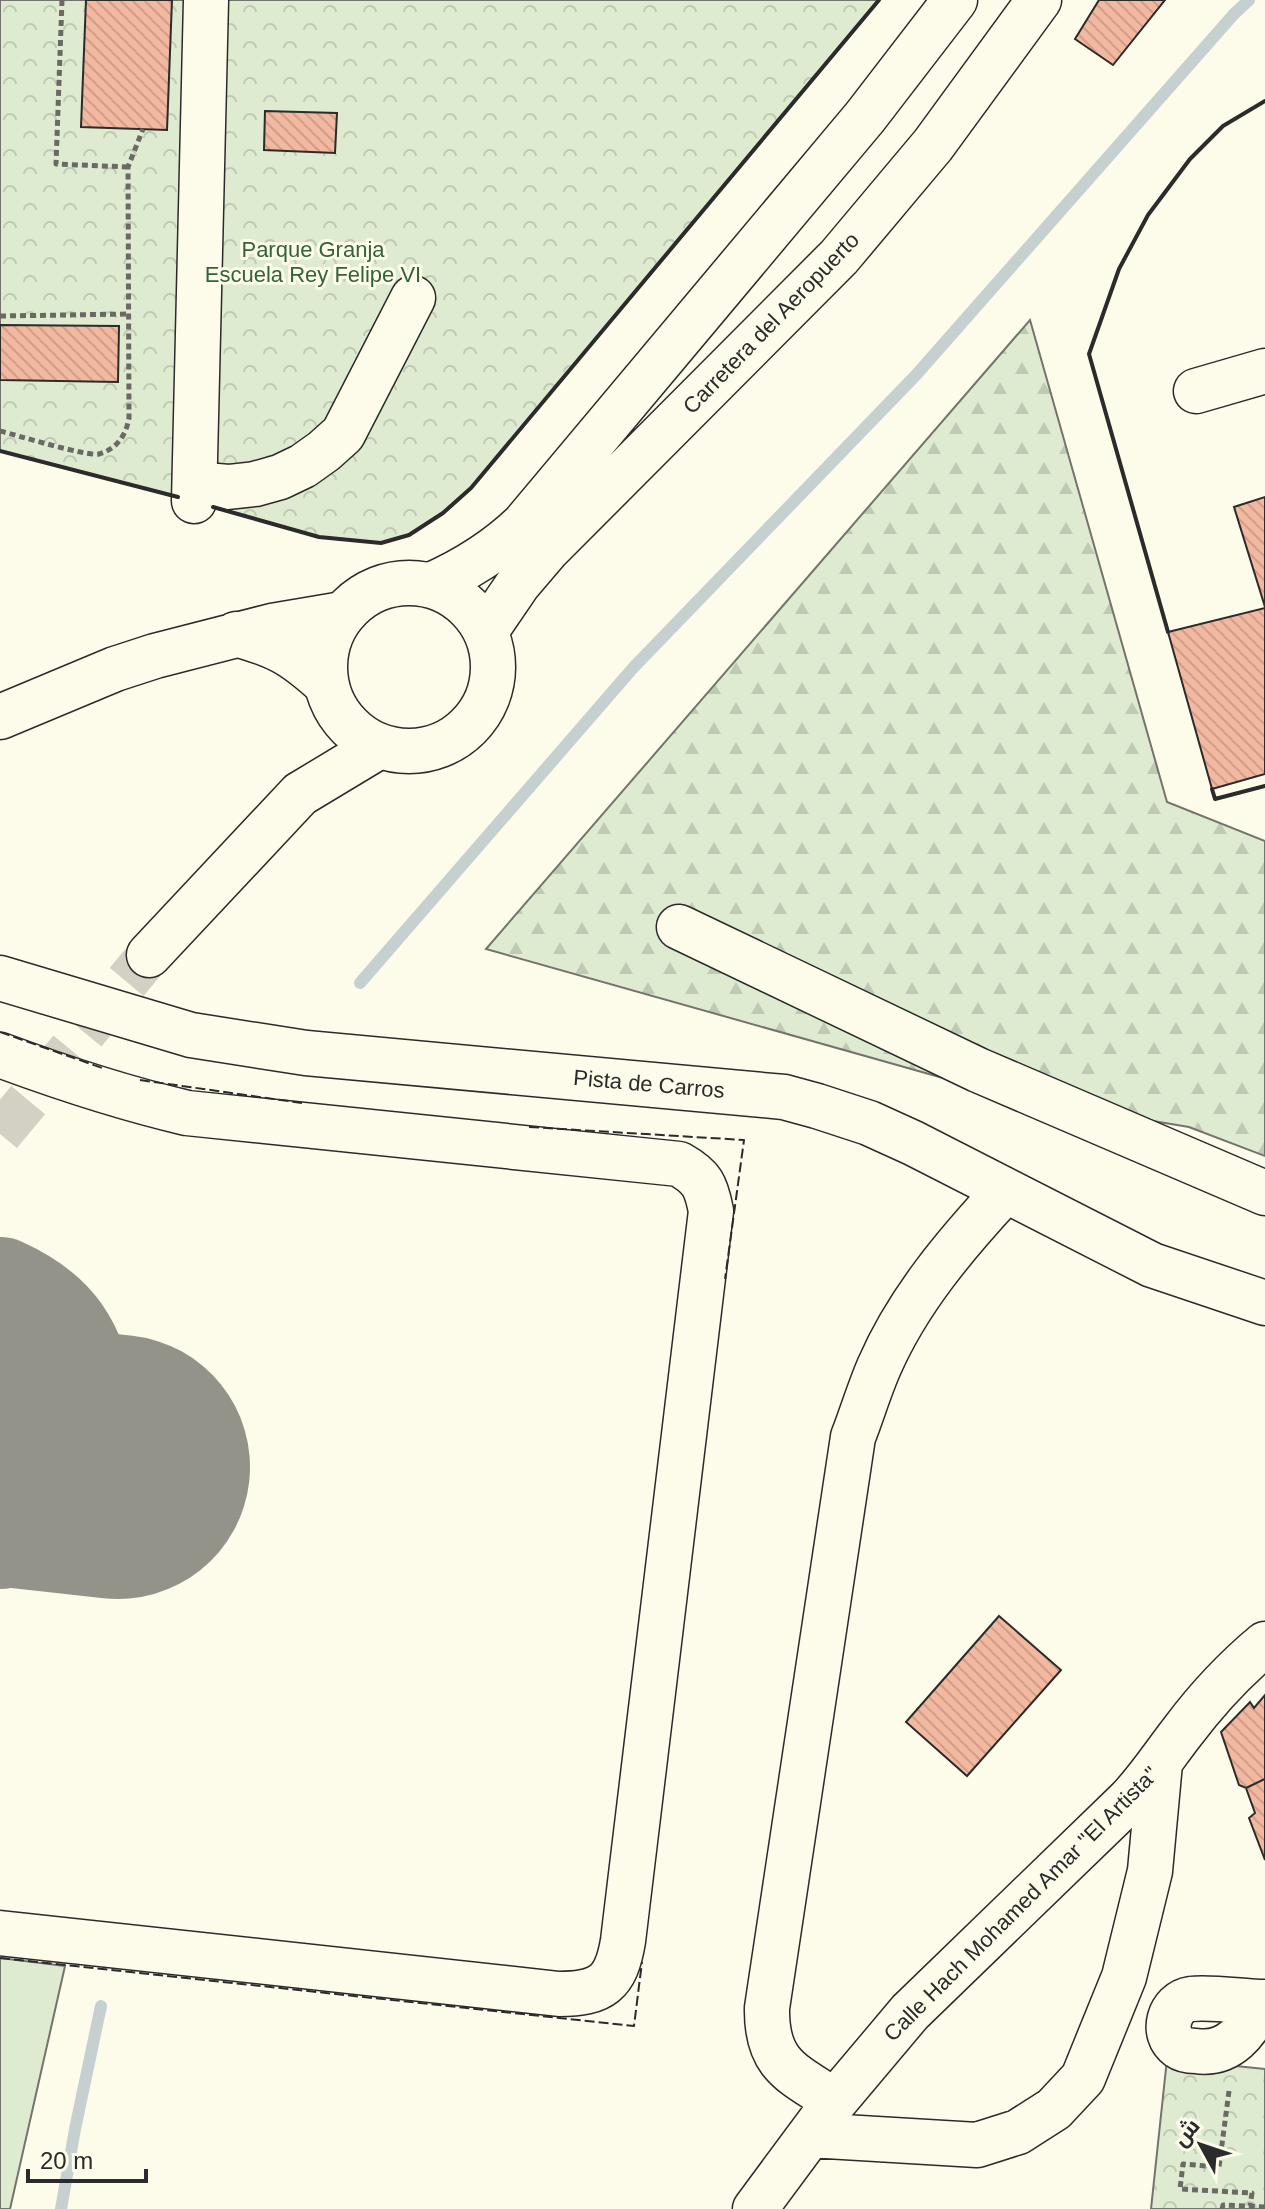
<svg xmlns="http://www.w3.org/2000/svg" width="1265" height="2209" viewBox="0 0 1265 2209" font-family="Helvetica,Cairo,sans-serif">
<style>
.green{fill:#deebd1;stroke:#74746e;stroke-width:2}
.forest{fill:url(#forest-firs);stroke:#74746e;stroke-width:2}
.park{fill:url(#park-crowns);stroke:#74746e;stroke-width:2}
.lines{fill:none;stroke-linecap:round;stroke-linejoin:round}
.stream{stroke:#c7d0d0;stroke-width:12}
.taxiway{stroke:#94938a;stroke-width:106}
.runway{stroke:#94938a;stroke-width:264}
.building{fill:url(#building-back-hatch);stroke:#2b2b2b;stroke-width:2}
.major-tunnel{stroke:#d3d1c4;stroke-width:44;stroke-dasharray:44 22;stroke-linecap:butt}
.minor-casing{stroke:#2b2b2b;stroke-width:47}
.major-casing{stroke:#2b2b2b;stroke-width:47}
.path{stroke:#6a6964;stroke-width:5;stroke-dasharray:6 4;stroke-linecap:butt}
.minor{stroke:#fdfbea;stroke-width:44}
.major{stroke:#fdfbea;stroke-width:44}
.fence{stroke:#2b2b2b;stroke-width:2;stroke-dasharray:10 4;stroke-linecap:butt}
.wall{stroke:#2b2b2b;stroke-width:4}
.labels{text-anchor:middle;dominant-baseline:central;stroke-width:6;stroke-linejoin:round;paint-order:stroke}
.park-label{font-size:22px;fill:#34623c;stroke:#fdfbea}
.street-label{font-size:22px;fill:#2b2b2b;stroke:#fdfbea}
</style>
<defs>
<pattern id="forest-firs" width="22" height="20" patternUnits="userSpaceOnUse" patternTransform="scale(2)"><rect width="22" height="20" fill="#deebd1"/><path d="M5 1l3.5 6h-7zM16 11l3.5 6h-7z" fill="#bfcab4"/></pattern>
<pattern id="park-crowns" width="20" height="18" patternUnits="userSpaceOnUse" patternTransform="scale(2)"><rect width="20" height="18" fill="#deebd1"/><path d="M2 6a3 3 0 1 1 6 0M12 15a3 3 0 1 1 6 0" fill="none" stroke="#bfcab4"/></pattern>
<pattern id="building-back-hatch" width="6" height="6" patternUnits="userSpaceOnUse" patternTransform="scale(2)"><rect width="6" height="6" fill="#f2b8a0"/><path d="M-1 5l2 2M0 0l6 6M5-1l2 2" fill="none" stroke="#d09e8a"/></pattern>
</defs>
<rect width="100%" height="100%" fill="#fdfbea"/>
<path class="green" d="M0 1958 65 1966 10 2209H0Z"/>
<path class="forest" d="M1030 320 1167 802 1265 841V1156L1189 1127 1014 1098 486 949Z"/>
<path class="park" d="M0 0H879L471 488 442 513 409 535 381 543 319 537 194 501 0 451Z
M1167 2059 1265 2069V2209H1151Z"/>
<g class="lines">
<path class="stream" d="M360 983 633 668 916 375 1234 14 1249 0
M61 2209 75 2129 101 2006"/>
<path class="taxiway" d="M0 1290C22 1300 44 1314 58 1334 87 1375 86 1431 68 1476 62 1492 45 1508 32 1517 22 1524 12 1533 0 1536"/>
<path class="runway" d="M0 1454 118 1467"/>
</g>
<path class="building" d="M86 0H172L167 130 81 127Z
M1099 0H1165L1113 65 1075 39Z
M265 111 337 113 335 153 264 150Z
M0 325 119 326 118 382 0 380Z
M1265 497V607L1234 507Z
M1265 608V774L1212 789 1168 632Z
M999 1616 1061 1670 967 1776 906 1722Z
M1265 1695V1779L1246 1788 1239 1785 1221 1732 1250 1702 1254 1708Z
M1265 1779V1860L1249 1818 1255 1813 1246 1788Z"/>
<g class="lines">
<path class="major-tunnel" d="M0 1134 149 955"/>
<g class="minor-casing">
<path id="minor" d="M1196 391 1265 371
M195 484 228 487 255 484 280 477 303 466 324 451 343 434 413 298
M194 501 206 0
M236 634C279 646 294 655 326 684
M0 717 115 669 155 656 272 626 343 614
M679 927 978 1070 1265 1193
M0 978 191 1035 306 1053 784 1097 817 1106 869 1123 913 1143 1152 1265 1265 1303
M0 1055C62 1078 123 1098 187 1113L679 1164C702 1177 706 1185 711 1211L623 1941C616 1983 602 1994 559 1994L0 1933
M1259 2002C1250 2030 1229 2056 1196 2051 1191 2051 1183 2050 1179 2047 1160 2034 1169 2002 1191 1999 1210 1997 1239 2001 1259 2002H1265
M835 2101C792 2073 766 2065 767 2008L853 1437C862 1414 869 1390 879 1367 908 1300 956 1244 1005 1191
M810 2135 977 2145 1018 2132 1054 2109 1083 2078 1124 1977 1150 1871 1160 1763
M755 2209 835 2101 910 2012 1129 1800C1149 1779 1165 1754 1183 1731 1207 1699 1235 1669 1265 1644"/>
</g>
<g class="major-casing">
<path id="major" d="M325 667a84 84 0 1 1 168 0a84 84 0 1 1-168 0Z
M431 585C467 569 496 551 524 524L865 117 955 0
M486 631 518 584 547 550 839 257 933 145 1039 0
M149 955 300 794 378 747"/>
</g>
<path class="path" d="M62 0 56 164 128 167
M0 316 129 314
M0 431C16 435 88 457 99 454 117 449 126 435 129 418L128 167 143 129
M1229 2091 1219 2167 1183 2164 1180 2189 1252 2193 1250 2206
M1222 2209 1223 2205 1265 2207"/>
<use href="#minor" class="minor"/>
<use href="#major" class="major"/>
<path class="fence" d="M0 1032 105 1069
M140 1080 302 1103
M529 1127 744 1140 725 1279
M0 1958 634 2026 642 1962"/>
<path class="wall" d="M0 451 178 497
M213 507 319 537 381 543 409 535 443 513 471 488 879 0
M1168 632 1089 354 1119 269 1148 215 1190 159 1223 126 1265 101
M1212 789 1215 799 1265 786"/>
</g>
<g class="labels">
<g class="park-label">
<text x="313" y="249">Parque Granja<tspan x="313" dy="25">Escuela Rey Felipe VI</tspan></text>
</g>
<g class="street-label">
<text transform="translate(771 323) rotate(-46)">Carretera del Aeropuerto</text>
<text transform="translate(649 1084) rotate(5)">Pista de Carros</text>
<text transform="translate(1021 1904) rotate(-45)">Calle Hach Mohamed Amar "El Artista"</text>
</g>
</g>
<g transform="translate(1201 2145) rotate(310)" stroke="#fdfbea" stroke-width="6" paint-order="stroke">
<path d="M0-6L14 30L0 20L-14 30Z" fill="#2b2b2b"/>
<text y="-12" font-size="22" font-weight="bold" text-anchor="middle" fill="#2b2b2b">ش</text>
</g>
<path d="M28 2169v12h118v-12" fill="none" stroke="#2b2b2b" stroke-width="4"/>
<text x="40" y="2169" font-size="24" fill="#2b2b2b" stroke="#fdfbea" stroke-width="6" paint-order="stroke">20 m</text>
</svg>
